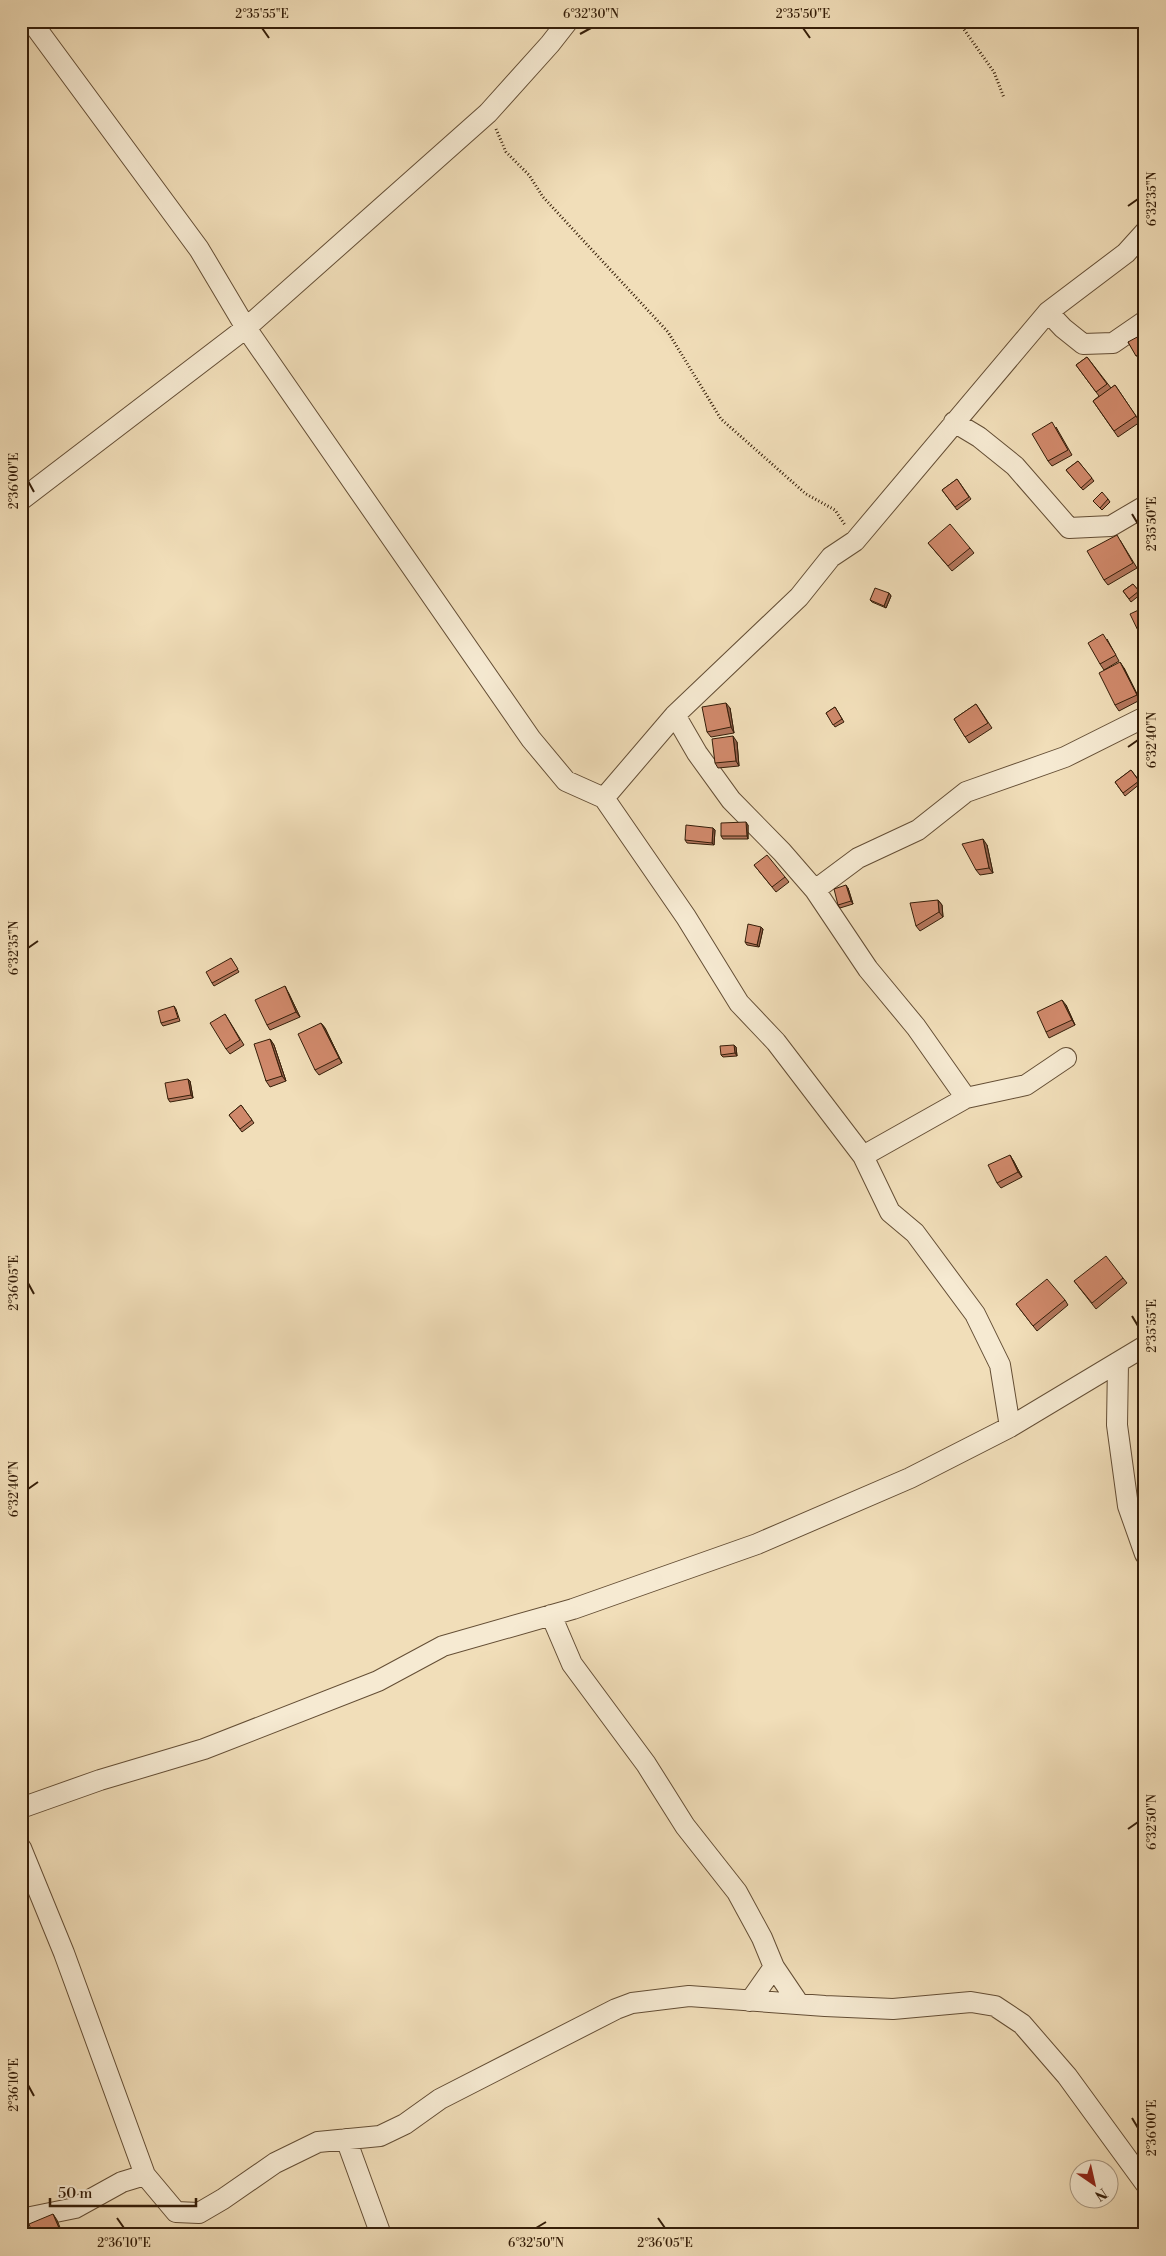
<svg xmlns="http://www.w3.org/2000/svg" width="1166" height="2256" viewBox="0 0 1166 2256" font-family="'Libre Bodoni',serif">
<style>
.lines{fill:none;stroke-linecap:round;stroke-linejoin:round}
.street-casing{stroke:#644e35;stroke-width:22}
.path{stroke:#351e09;stroke-width:3;stroke-dasharray:1 2.5;stroke-linecap:butt}
.street{stroke:#f6ead2;stroke-width:20}
.wall{fill:#b3765c;stroke:#351e09}
.shaded-wall{fill:#92604b;stroke:#351e09}
.building{fill:#d0896b;stroke:#351e09}
.ticks{fill:none;stroke:#351e09;stroke-width:2}
.neatline{fill:none;stroke:#351e09;stroke-width:2}
.ticks-label{font-size:12px;text-anchor:middle;fill:#351e09}
</style>
<rect width="100%" height="100%" fill="#f1deb9"/>
<filter id="stains"><feTurbulence type="fractalNoise" baseFrequency=".004" numOctaves="4"/><feColorMatrix values="0 0 0 0 .2 0 0 0 0 .09 0 0 0 0 .02 0 0 0 .5 -.17"/></filter>
<radialGradient id="worn" r=".72"><stop offset=".6" stop-color="#630" stop-opacity="0"/><stop offset="1" stop-color="#630" stop-opacity=".3"/></radialGradient>
<g class="lines">
<g class="street-casing">
<path id="street" d="M31 21 199 249 246 328 531 739 566 781 604 798 675 715 799 597 831 557 855 541 1048 312 1126 253 1145 232
M1048 312 1063 328 1083 344 1113 343 1145 321
M954 422 979 437 1015 466 1069 528 1111 526 1145 506
M21 500 246 328 488 113 550 44 568 21
M675 715 697 753 731 800 782 852 815 890 868 969 916 1027 966 1098
M604 798 686 917 739 1003 776 1042 863 1156 890 1212 915 1233 975 1314 1000 1365 1010 1427
M815 890 858 858 918 830 966 792 1065 757 1145 717
M863 1156 966 1098 1026 1085 1066 1058
M1118 1363 1117 1425 1128 1506 1145 1554
M551 1615 572 1664 646 1764 685 1826 737 1892 762 1938 774 1967 799 2004
M21 1808 100 1780 204 1749 378 1681 443 1646 573 1609 757 1544 910 1478 1010 1427 1145 1346
M21 1848 64 1953 145 2175 176 2212 199 2213 223 2199 275 2163 318 2142 380 2136 405 2124 440 2099 616 2009 632 2003 689 1996 825 2006 893 2009 971 2002 995 2006 1022 2024 1067 2076 1145 2183
M750 2001 774 1967
M346 2139 381 2235
M21 2219 75 2208 122 2182 145 2175"/>
</g>
<path class="path" d="M958 21 994 72 1004 98
M496 129 506 152 529 175 543 197 668 332 721 419 806 494 835 510 845 525"/>
<use href="#street" class="street"/>
</g>
<path class="wall" d="M1128 342H1145V354L1138 358Z
M1087 357 1111 388 1115 385 1140 422 1118 437 1093 401 1099 396 1076 365Z
M1056 427 1072 455 1052 466 1048 461Z
M1078 461 1094 481 1083 490 1066 470Z
M957 479 971 499 957 510 942 490Z
M1108 499 1110 502 1102 510 1093 501Z
M1120 540 1137 568 1108 585 1104 580Z
M928 543 970 548 974 553 952 571Z
M1133 584 1141 594 1131 602 1123 591Z
M889 593 891 596 886 608 872 602 870 600Z
M1107 639 1119 661 1104 670 1100 664Z
M1124 668 1140 700 1119 711 1115 705Z
M976 704 992 728 969 743 954 719Z
M835 707 844 722 835 727 826 713Z
M730 708 734 733 711 737 707 732Z
M737 742 739 766 718 768 715 763Z
M1131 770 1141 783 1125 796 1115 782Z
M748 825V839H723L721 836Z
M713 828 715 830 714 845 687 843 685 840Z
M987 845 993 873 980 875 976 870Z
M754 865 785 877 789 882 776 892Z
M848 888 853 904 840 908 838 905Z
M938 900 942 905 943 917 920 931 916 926Z
M761 927 763 929 759 947 747 945 745 942Z
M231 958 239 972 214 986 212 983Z
M288 992 300 1017 270 1030 267 1025Z
M1066 1005 1075 1025 1049 1038 1046 1032Z
M174 1006 176 1009 180 1021 163 1026 161 1023Z
M225 1014 244 1045 230 1054 226 1049Z
M321 1023 325 1028 342 1063 319 1075 315 1070Z
M270 1039 274 1045 286 1081 270 1087 266 1081Z
M736 1047 737 1056 723 1057 721 1055Z
M190 1081 193 1098 170 1102 168 1099Z
M241 1105 254 1123 242 1132 229 1115Z
M1013 1160 1022 1177 1001 1188 997 1183Z
M1123 1278 1127 1283 1096 1309 1074 1281Z
M1065 1300 1068 1305 1037 1331 1016 1304Z"/>
<path class="shaded-wall" d="M889 593 891 596 886 608 884 606Z
M1120 662 1124 668 1140 700 1137 695Z
M726 703 730 708 734 733 731 727Z
M733 736 737 742 739 766 736 761Z
M746 822 748 825V839L747 836Z
M713 828 715 830 714 845 712 843Z
M983 839 987 845 993 873 989 868Z
M846 885 848 888 853 904 851 901Z
M938 900 942 905 943 917 939 912Z
M761 927 763 929 759 947 757 945Z
M285 986 288 992 300 1017 296 1012Z
M1062 1000 1066 1005 1075 1025 1072 1020Z
M321 1023 325 1028 342 1063 339 1058Z
M270 1039 274 1045 286 1081 282 1076Z
M734 1045 736 1047 737 1056 735 1053Z
M188 1079 190 1081 193 1098 191 1095Z
M1010 1155 1013 1160 1022 1177 1018 1172Z
M53 2214 57 2220 63 2235H62Z"/>
<path class="building" d="M1141 335 1145 342V351L1136 356 1128 342Z
M1087 357 1107 384 1096 392 1076 365Z
M1115 385 1136 416 1114 431 1093 401Z
M1052 422 1068 450 1048 461 1032 434Z
M1078 461 1092 478 1081 488 1066 470Z
M957 479 969 497 955 507 942 490Z
M1102 492 1108 499 1100 508 1093 501Z
M950 524 970 548 948 566 928 543Z
M1117 535 1133 563 1104 580 1087 551Z
M1133 584 1139 591 1129 599 1123 591Z
M875 588 889 593 884 606 870 600Z
M1145 607V640L1143 641 1130 614Z
M1103 634 1116 655 1100 664 1088 643Z
M1120 662 1137 695 1115 705 1099 673Z
M726 703 731 727 707 732 702 707Z
M976 704 988 723 965 737 954 719Z
M835 707 842 719 833 725 826 713Z
M733 736 736 761 715 763 712 739Z
M1131 770 1139 781 1123 793 1115 782Z
M746 822 747 836H721V823Z
M686 825 713 828 712 843 685 840Z
M983 839 989 868 976 870 962 844Z
M767 855 785 877 772 887 754 865Z
M846 885 851 901 838 905 834 889Z
M938 900 939 912 916 926 910 903Z
M748 924 761 927 757 945 745 942Z
M231 958 238 969 212 983 206 972Z
M285 986 296 1012 267 1025 255 1000Z
M1062 1000 1072 1020 1046 1032 1037 1012Z
M174 1006 178 1018 161 1023 158 1011Z
M225 1014 240 1040 226 1049 210 1023Z
M321 1023 339 1058 315 1070 298 1034Z
M270 1039 282 1076 266 1081 254 1044Z
M734 1045 735 1053 721 1055 720 1046Z
M188 1079 191 1095 168 1099 165 1083Z
M241 1105 252 1120 240 1129 229 1115Z
M1010 1155 1018 1172 997 1183 988 1165Z
M1106 1256 1123 1278 1092 1303 1074 1281Z
M1047 1279 1065 1300 1033 1326 1016 1304Z
M53 2214 62 2235H33L29 2224Z"/>
<path class="ticks" d="M262 28 269 38M803 28 810 38M580 34 591 28M1128 206 1138 199M28 481 34 492M1132 514 1138 524M1128 747 1138 740M28 948 38 941M28 1283 34 1294M1132 1316 1138 1326M28 1489 38 1482M1128 1829 1138 1822M28 2085 34 2096M1132 2118 1138 2128M117 2218 124 2228M658 2218 665 2228M536 2228 546 2222"/>
<rect width="1166" height="2256" fill="none" stroke="#f1deb9" stroke-width="55"/>
<g transform="translate(1094 2184) rotate(146)"><circle r="24" fill="#f6ead2" stroke="#a99882"/>
<path d="M0-4L9 19L0 12L-9 19Z" fill="#8f2418"/>
<text y="-8" font-size="14" font-weight="bold" text-anchor="middle" fill="#351e09">N</text>
</g>
<path d="M50 2198v8h146v-8" fill="none" stroke="#351e09" stroke-width="2.5"/>
<text x="58" y="2198" font-size="15" fill="#351e09" stroke="#f6ead2" stroke-width="4" paint-order="stroke">50 m</text>
<rect x="28" y="28" width="1110" height="2200" class="neatline"/>
<g class="ticks-label">
<text x="262" y="18">2°35'55"E</text>
<text x="591" y="18">6°32'30"N</text>
<text x="803" y="18">2°35'50"E</text>
<text transform="translate(1152 199) rotate(-90)" y="4">6°32'35"N</text>
<text transform="translate(14 481) rotate(-90)" y="4">2°36'00"E</text>
<text transform="translate(1152 524) rotate(-90)" y="4">2°35'50"E</text>
<text transform="translate(1152 740) rotate(-90)" y="4">6°32'40"N</text>
<text transform="translate(14 948) rotate(-90)" y="4">6°32'35"N</text>
<text transform="translate(14 1283) rotate(-90)" y="4">2°36'05"E</text>
<text transform="translate(1152 1326) rotate(-90)" y="4">2°35'55"E</text>
<text transform="translate(14 1489) rotate(-90)" y="4">6°32'40"N</text>
<text transform="translate(1152 1822) rotate(-90)" y="4">6°32'50"N</text>
<text transform="translate(14 2085) rotate(-90)" y="4">2°36'10"E</text>
<text transform="translate(1152 2128) rotate(-90)" y="4">2°36'00"E</text>
<text x="124" y="2247">2°36'10"E</text>
<text x="536" y="2247">6°32'50"N</text>
<text x="665" y="2247">2°36'05"E</text>
</g>
<rect width="100%" height="100%" filter="url(#stains)"/>
<rect width="100%" height="100%" fill="url(#worn)"/>
</svg>
